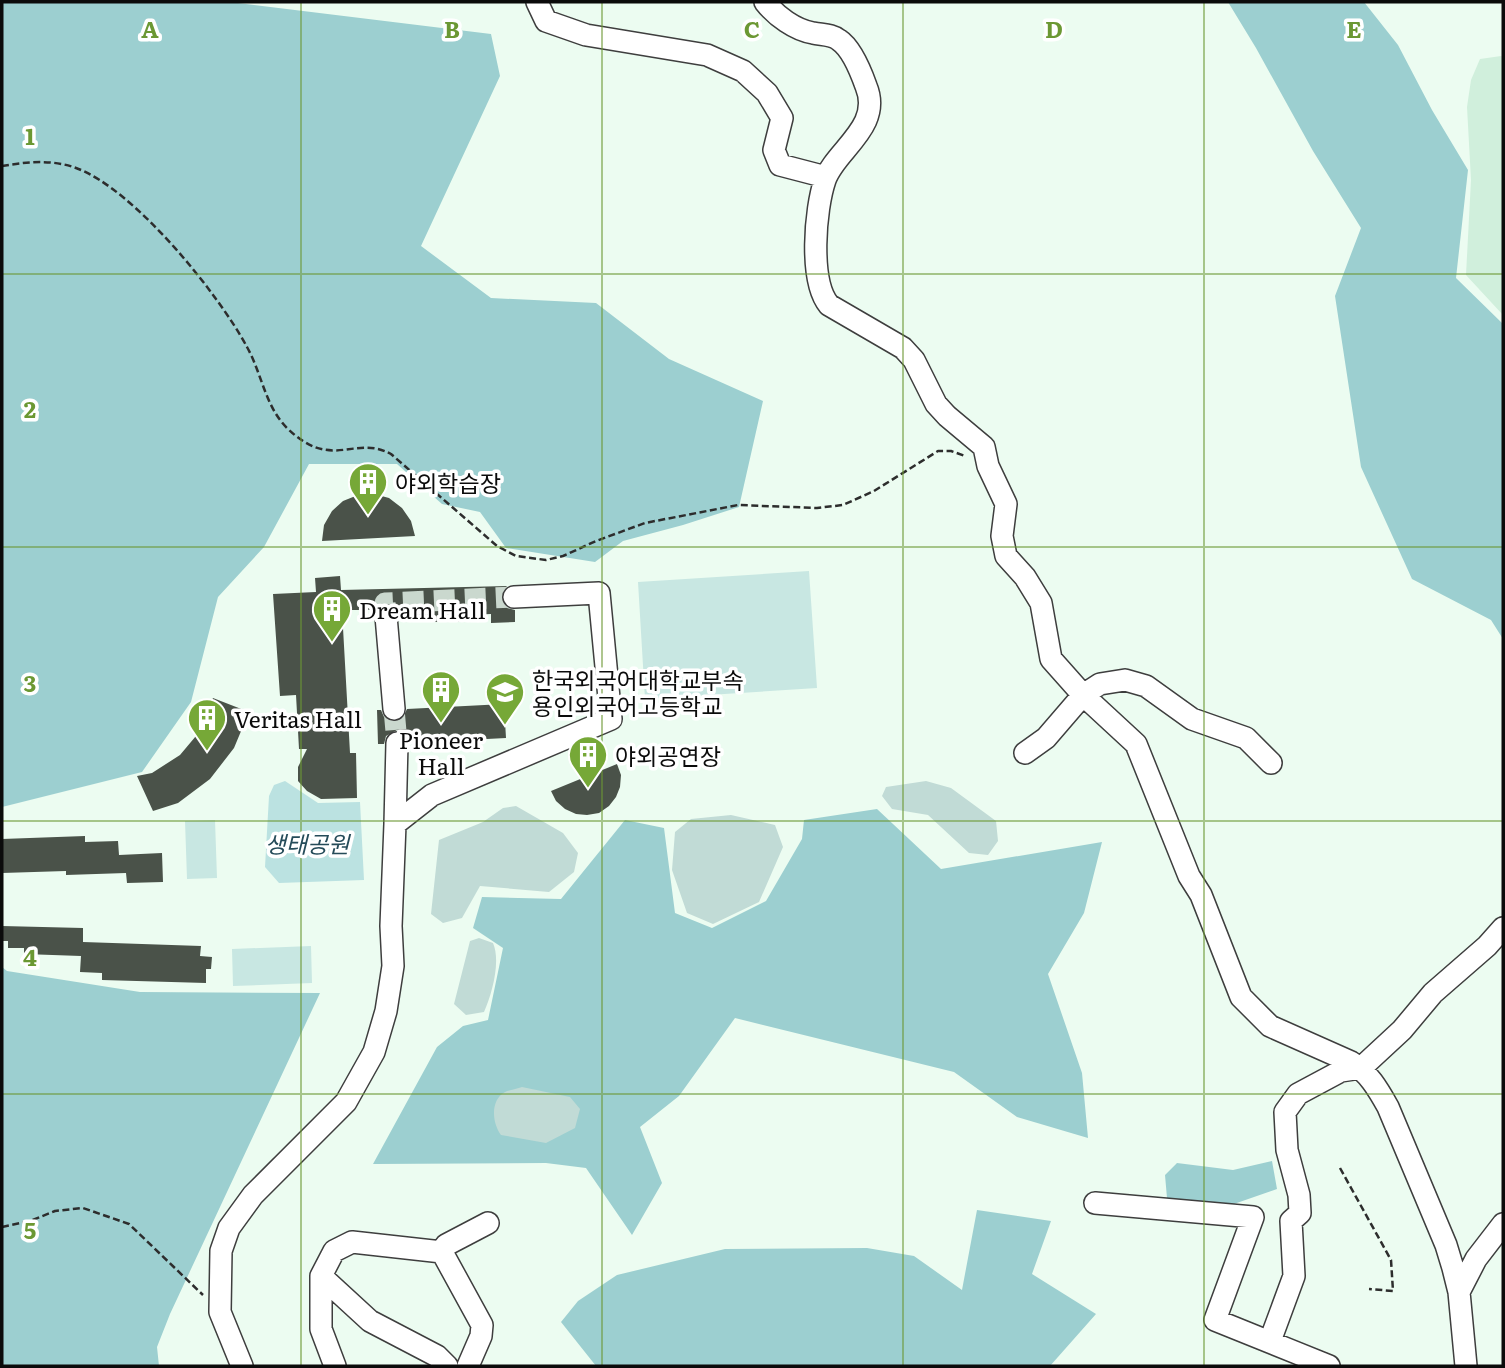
<svg xmlns="http://www.w3.org/2000/svg" width="1505" height="1368" viewBox="0 0 1505 1368" font-family="Literata,'Noto Sans KR',serif">
<style>
.farmland{fill:#d0efdc}
.green{fill:#bbe2e1}
.forest{fill:#9ccfd0}
.cemetery{fill:#c1dbd6}
.pitch{fill:#c8e7e2}
.building{fill:#4a5249}
.lines{fill:none;stroke-linecap:round;stroke-linejoin:round}
.minor-tunnel{stroke:#cad8ce;stroke-width:21;stroke-dasharray:21 10;stroke-linecap:butt}
.minor-casing{stroke:#3e3e3e;stroke-width:24}
.path{stroke:#2d2d2d;stroke-width:2.5;stroke-dasharray:7 3.5;stroke-linecap:butt}
.minor{stroke:#fff;stroke-width:21}
.grid{fill:none;stroke:#6b9833;stroke-width:2;stroke-opacity:0.55}
.labels{text-anchor:middle;dominant-baseline:central;stroke-width:7;stroke-linejoin:round;paint-order:stroke}
.poi-label{font-size:23px;fill:#0b0b0b;stroke:#fff;text-anchor:start}
.park-label{font-size:23px;font-style:italic;fill:#254b59;stroke:#fff}
.grid-label{font-size:23px;text-anchor:middle;font-weight:bold;fill:#6b9833;stroke:#fff;stroke-width:7;stroke-linejoin:round;paint-order:stroke}
</style>
<rect width="100%" height="100%" fill="#ecfcf1"/>
<path class="farmland" d="M1501 56 1503 57V315L1466 275 1471 180 1467 107 1471 80 1480 59Z"/>
<path class="green" d="M285 781 318 803 360 802 364 880 279 883 265 867 269 796 274 785Z"/>
<path class="forest" d="M2 2H230L491 34 500 76 421 246 491 298 596 303 669 359 763 401 739 507 683 525 623 541 595 562 506 548 480 512 442 504 397 464H309L264 547 218 597 191 702 142 772 2 807Z
M1228 2H1364L1398 45 1432 110 1468 170 1456 278 1503 324V639L1491 620 1412 579 1361 467 1335 296 1361 228 1313 151 1256 48Z
M877 809 941 869 1102 842 1084 913 1048 974 1082 1073 1088 1138 1017 1117 954 1072 735 1018 679 1096 640 1127 662 1183 632 1235 586 1168 546 1163 373 1164 437 1047 463 1026 488 1020 503 948 473 928 482 897 561 899 625 820 664 828 675 913 712 928 766 901 802 839 804 820Z
M2 967 7 971 140 992 320 993 170 1314 157 1347 159 1366H2Z
M1272 1161 1277 1189 1231 1205 1167 1198 1165 1175 1177 1163 1233 1170Z
M977 1210 1051 1221 1032 1274 1096 1314 1050 1366H596L561 1322 578 1301 617 1275 725 1249 867 1248 914 1256 962 1290Z"/>
<path class="cemetery" d="M926 781 951 788 996 821 998 841 988 855 969 853 928 815 892 809 882 796 886 787Z
M516 806 563 833 578 853 574 872 549 892 480 886 462 918 443 923 431 914 439 840 483 822 503 808Z
M731 815 775 825 783 847 759 902 713 924 687 913 672 870 675 832 691 819Z
M479 938 493 943C501 961 492 994 484 1012L466 1015 454 1004 470 941Z
M522 1087 570 1097 580 1109 575 1128 546 1143 501 1135C492 1123 490 1100 505 1092 509 1090 517 1089 522 1087Z"/>
<path class="pitch" d="M809 571 817 688 645 699 638 582Z
M215 820 217 878 187 879 185 821Z
M311 946 312 983 233 986 232 949Z"/>
<path class="building" d="M374 494 389 498 402 508 411 521 415 536 322 541 324 525 332 511 343 501 358 495Z
M340 576 341 590 507 586 502 592 501 598 507 608 515 610V622L491 623V614L464 615V622H427L426 615H399L396 608 386 603 375 610H342L350 753H356L357 798 321 799 307 791 298 781V767L307 749H299L296 695 280 696 273 594 316 592 315 578Z
M213 698 249 712 234 748 210 779 178 803 153 811 137 776 152 773 180 755 201 730Z
M504 704 506 738 410 743 404 732 397 730 386 736 384 744H378L377 710H381L384 717 394 722 402 719 407 709Z
M617 764 621 775 620 787 616 797 609 806 599 813 587 815 576 814 565 809 556 801 551 791Z
M85 836V842L118 841 119 855 162 853 163 882 127 883 126 873 66 875V871L2 873V839Z
M2 926 83 928V942L201 946 200 956 212 957 211 969H206V983L102 980V973L80 972 81 956 24 954V948H8V941H2Z"/>
<g class="lines">
<path class="minor-tunnel" d="M386 616 385 603 514 597
M394 709 397 743"/>
<g class="minor-casing">
<path id="minor" d="M537 2 546 21 586 35 707 55 743 71 767 93 782 118 774 150 780 165 826 177
M765 2C776 16 795 30 813 33 822 35 832 34 839 40 851 48 861 72 866 86 883 127 835 150 825 180 815 209 809 281 829 305L903 348 914 360 936 404 947 416 984 447 988 466 1006 504 1002 536 1006 556 1025 577 1041 603 1051 659 1083 695 1136 744 1189 876 1201 895 1241 997 1270 1026 1351 1062C1368 1072 1378 1089 1388 1107L1446 1245 1453 1268 1459 1292 1466 1366
M386 616 394 709
M1025 753 1046 738 1083 695 1100 684 1125 680 1146 686 1192 719 1246 738 1271 763
M395 824 397 743
M1095 1203 1253 1217 1215 1320 1329 1366
M442 1252 446 1245 488 1223
M321 1276 370 1321 437 1356 447 1366
M1459 1292 1476 1259 1503 1224
M1270 1341 1294 1276 1291 1221 1300 1213 1299 1195 1287 1150 1285 1112 1298 1094 1341 1071 1361 1068 1402 1030 1433 993 1487 946 1503 928
M242 1366 220 1312 221 1251 229 1228 253 1195 346 1102 374 1052 386 1011 393 966 391 926 395 824 432 795 611 719 599 593 514 597
M335 1366 321 1329V1276L334 1251 352 1242 442 1252 482 1325 481 1336 468 1366"/>
</g>
<path class="path" d="M2 166C26 162 52 159 76 168 134 189 218 293 247 347 262 374 265 406 287 428 332 472 354 434 391 454L497 546 516 556 546 560 563 556 596 541 645 523 738 505 817 508 843 505 874 491 938 451H951L965 456
M1340 1168 1391 1260 1393 1291 1369 1289
M2 1227 30 1221 55 1211 83 1208 129 1224 203 1295"/>
<use href="#minor" class="minor"/>
</g>
<path class="grid" d="M301 2V1366M602 2V1366M903 2V1366M1204 2V1366M2 274H1503M2 547H1503M2 821H1503M2 1094H1503"/>
<defs>
<g id="building-pin" transform="scale(2.0125)"><path d="M0 17L-7.5 6A9.5 9.5 0 1 1 7.5 6Z" fill="#76a837" stroke="#fff"/><path d="M-4-6H4V6H1V3H-1V6H-4ZM-2.5-4.3h1.7v1.8h-1.7ZM.8-4.3h1.7v1.8H.8ZM-2.5-1h1.7V.8h-1.7ZM.8-1h1.7V.8H.8Z" fill="#fff"/></g>
<g id="school-pin" transform="scale(2.0125)"><path d="M0 17L-7.5 6A9.5 9.5 0 1 1 7.5 6Z" fill="#76a837" stroke="#fff"/><path d="M0-5L7-2L0 1L-7-2ZM-4 1L0 2.5L4 1V4Q0 6-4 4Z" fill="#fff"/></g>
</defs>
<g fill-rule="evenodd">
<use href="#building-pin" x="368" y="482"/>
<use href="#building-pin" x="332" y="609"/>
<use href="#building-pin" x="441" y="690"/>
<use href="#school-pin" x="505" y="692"/>
<use href="#building-pin" x="207" y="718"/>
<use href="#building-pin" x="588" y="755"/>
</g>
<g class="labels">
<g class="poi-label">
<text x="395" y="482">야외학습장</text>
<text x="359" y="609">Dream Hall</text>
<text x="532" y="679">한국외국어대학교부속<tspan x="532" dy="26">용인외국어고등학교</tspan></text>
<text x="234" y="718">Veritas Hall</text>
<text x="441" y="739" text-anchor="middle">Pioneer<tspan x="441" dy="26">Hall</tspan></text>
<text x="615" y="755">야외공연장</text>
</g>
<g class="park-label">
<text x="307" y="843">생태공원</text>
</g>
</g>
<g class="grid-label">
<text x="150" y="38">A</text>
<text x="452" y="38">B</text>
<text x="752" y="38">C</text>
<text x="1054" y="38">D</text>
<text x="1354" y="38">E</text>
<text x="30" y="145">1</text>
<text x="30" y="418">2</text>
<text x="30" y="692">3</text>
<text x="30" y="966">4</text>
<text x="30" y="1239">5</text>
</g>
<rect width="1505" height="1368" fill="none" stroke="#0b0b0b" stroke-width="7"/>
</svg>
